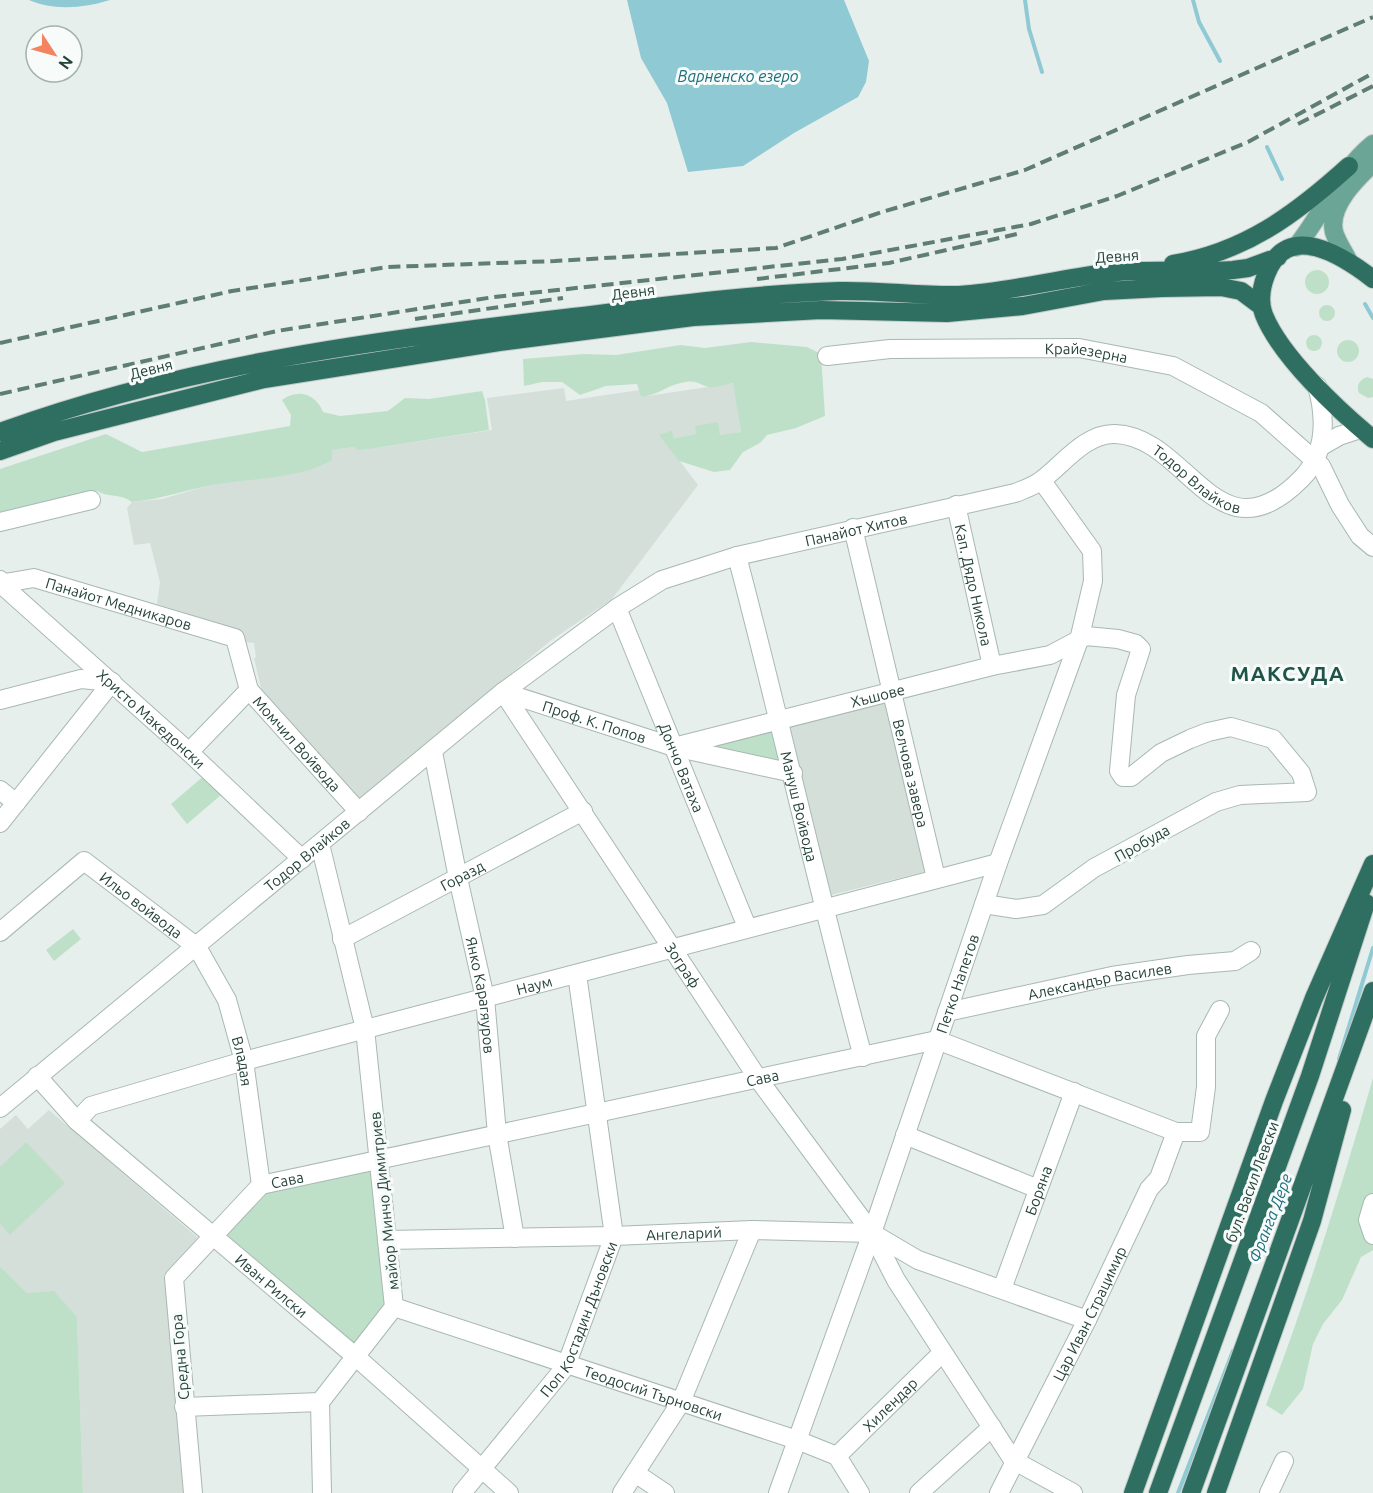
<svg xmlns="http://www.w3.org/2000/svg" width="1373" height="1493" viewBox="0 0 1373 1493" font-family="Ubuntu,sans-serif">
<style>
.built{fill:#d4dfda}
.green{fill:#bfe0c8}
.water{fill:#8ec9d4}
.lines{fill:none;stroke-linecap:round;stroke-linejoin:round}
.stream{stroke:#8ec9d4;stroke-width:4}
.minor-casing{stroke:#a8b8b2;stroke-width:20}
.major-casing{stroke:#c2cac8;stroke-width:20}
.highway-casing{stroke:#c2cac8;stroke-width:20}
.minor{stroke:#fff;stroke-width:18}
.major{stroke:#6aa596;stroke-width:18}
.highway{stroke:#2f6f62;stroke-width:18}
.rail{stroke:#5f7d75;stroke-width:4;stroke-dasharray:12 6;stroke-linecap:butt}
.labels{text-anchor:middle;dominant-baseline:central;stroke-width:6;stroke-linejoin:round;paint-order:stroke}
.street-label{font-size:15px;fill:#24423a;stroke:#f7fbf9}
.water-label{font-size:16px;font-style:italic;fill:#1c6f80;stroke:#f7fbf9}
.district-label{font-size:21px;font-weight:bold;letter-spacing:1.5px;fill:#1f5548;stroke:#f7fbf9}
</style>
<rect width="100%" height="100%" fill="#e6efeb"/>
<path class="built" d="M734 383 741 432 720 436 717 422 697 434 674 438 672 430 660 435 698 485 612 599 550 641 358 801 261 688 254 658 256 657 254 643 244 642 242 631 157 604 160 582 150 543 134 545 127 508 132 502 162 499 331 450 354 447 376 448 492 430 487 398 564 388 566 401 639 390 641 397Z
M886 699 928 871 831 895 789 723Z
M49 1110 198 1238 165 1276 183 1493H83L77 1317 27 1293 0 1266V1129L16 1115 28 1129Z"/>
<path class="green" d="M1305 282a12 12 0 1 1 24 0a12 12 0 1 1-24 0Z
M1319 313a8 8 0 1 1 16 0a8 8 0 1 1-16 0Z
M1306 343a8 8 0 1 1 16 0a8 8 0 1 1-16 0Z
M1337 351a11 11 0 1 1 22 0a11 11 0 1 1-22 0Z
M751 342 807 347 821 354 825 416 796 428 767 435 760 443 743 452 730 470 714 472 679 461 659 435 672 430 674 438 696 434 695 426 718 422 720 435 741 432 733 383C727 384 716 388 709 387 700 385 696 380 686 382 668 384 660 395 641 397L637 384 606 386 580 395 562 382H542L524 386 523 359 584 354 616 355 681 345 705 348Z
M1367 377 1373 379V397L1368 398 1359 393C1356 386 1359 380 1367 377Z
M482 391 485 400 489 430 376 448 358 450 354 447 332 450V460C300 479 254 478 218 484 189 489 162 499 132 502 120 493 109 498 97 491L0 517V469L106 434 142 452 290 426 291 415 282 400C298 388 316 394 323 412L340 416 388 411 405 398 429 399Z
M780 719 793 773 674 747Z
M205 775 221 795 187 824 171 804Z
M73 929 81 939 54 961 46 950Z
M1373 1078V1250L1361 1257 1342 1300 1323 1324 1313 1344 1303 1389 1282 1415 1266 1405C1307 1298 1341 1188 1373 1078Z
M26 1142 65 1183 10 1235 0 1224V1167Z
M380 1160 394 1307 355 1356 213 1236 253 1190Z
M0 1266 27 1293 54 1291 77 1317 83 1493H0Z"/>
<path class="water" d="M29 0H110C84 8 54 11 29 0Z
M627 0H844L869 61 866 82 858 97 794 133 743 166 688 172 667 103 641 58Z"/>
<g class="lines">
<path class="stream" d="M1025 0 1029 29 1042 72
M1193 0 1199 22 1220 61
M1267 147 1282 179
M1365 304 1373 318
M1339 1059 1373 948
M1178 1493 1233 1351"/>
<g class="minor-casing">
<g id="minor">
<path id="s1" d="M827 356 890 349 1079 348 1173 366 1261 413 1321 466 1340 505 1360 536 1373 547"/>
<path d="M1320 447 1339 436 1360 429"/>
<path id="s2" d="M956 505 992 666"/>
<path d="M0 522 91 500"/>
<path id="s3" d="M853 528 936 878"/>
<path id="s4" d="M737 556C781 723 818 891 863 1057"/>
<path id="s5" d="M0 580 1 584 189 752 302 859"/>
<path id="s6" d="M0 584 34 578 235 638 249 690 359 812"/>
<path id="s7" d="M617 608 747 927"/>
<path id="s8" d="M503 692 759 1080 872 1233 896 1280 1013 1460 1073 1493"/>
<path id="s9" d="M503 692 674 747 793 773"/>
<path d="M0 700 81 679 112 682"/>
<path id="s10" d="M674 747 992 666 1050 655 1086 636 1118 639 1136 644 1141 649 1126 695 1119 771 1123 777H1131L1161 753 1190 739 1208 732 1231 727 1273 739 1301 773 1307 792 1240 795 1216 802 1094 868 1043 905 1016 909 984 904"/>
<path d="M189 752 249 690"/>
<path id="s11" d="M433 752 458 878 485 998 497 1134 515 1238"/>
<path d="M0 790 16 803"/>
<path d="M0 823 112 682"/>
<path id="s12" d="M0 932 84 861 197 947 227 1000 244 1061 261 1185"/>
<path id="s13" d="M342 939 583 811"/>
<path id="s14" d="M947 1012 1112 976 1188 965 1235 961 1251 951"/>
<path id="s15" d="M37 1076 77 1121 355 1356 509 1493"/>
<path id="s16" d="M0 1108 503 692 617 608 662 580 737 556 1015 493C1025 489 1035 486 1043 479 1064 463 1086 433 1115 434 1188 436 1217 564 1301 479 1327 453 1326 418 1317 386"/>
<path id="s17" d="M77 1121 91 1106 244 1061 998 863"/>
<path d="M905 1135 1038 1189"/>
<path d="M1373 1203 1368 1220 1373 1235"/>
<path id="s18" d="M387 1240 614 1236 752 1230 872 1233 918 1260 1087 1320"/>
<path id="s19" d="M1002 1289 1074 1092"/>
<path id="s20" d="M394 1307 797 1440 837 1456 860 1493"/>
<path d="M320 1402 322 1493"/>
<path d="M184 1407 320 1402 394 1307 365 1029 320 844"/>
<path id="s21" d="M837 1456 942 1353"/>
<path d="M635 1473 665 1493"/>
<path id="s22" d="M193 1493 174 1278 261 1185 937 1040 1176 1132H1200L1206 1087V1036L1220 1010"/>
<path id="s23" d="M462 1493 566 1366 614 1236 577 974"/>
<path d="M622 1493 681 1402 752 1230"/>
<path id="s24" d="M778 1493 872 1233 998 863 1079 640 1093 581 1092 551 1042 481"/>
<path d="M919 1493 992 1427"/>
<path id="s25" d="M999 1493 1087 1320 1149 1189 1159 1178 1176 1132"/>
<path d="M1269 1493 1284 1461"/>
</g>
</g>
<g class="major-casing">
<path id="major" d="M1296 247C1324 212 1338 173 1373 144
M1349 262C1344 252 1337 242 1334 232 1328 206 1356 179 1373 163"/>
</g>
<g class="highway-casing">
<path id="highway" d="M1173 264C1245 252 1296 214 1349 166
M1373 279C1343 256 1287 219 1266 275 1261 288 1259 302 1264 315 1281 357 1338 410 1373 439
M0 432C181 366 374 340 565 318 656 307 748 294 839 291 879 290 919 296 959 295 1009 292 1057 279 1107 273 1149 268 1191 273 1233 270L1248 268 1278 257
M0 451 54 432 264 379 499 342 693 317 821 310 947 313 1023 306 1104 291 1162 288 1221 287 1241 291 1261 306
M1133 1493 1274 1101 1314 998 1373 864
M1158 1493 1310 1076 1366 903
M1191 1493 1373 991
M1216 1493 1312 1221 1342 1110"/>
</g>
<use href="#minor" class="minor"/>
<use href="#major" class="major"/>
<use href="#highway" class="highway"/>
<path class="rail" d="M1298 124 1373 86
M757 279 889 263 1017 234
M415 319 563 298
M0 343 232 291 388 267 555 261 776 248 882 212 1025 170 1373 17
M0 394 277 331 494 297 842 259 1031 224 1117 196 1248 142 1373 73"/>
</g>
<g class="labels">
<g class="street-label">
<text transform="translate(1117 256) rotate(-4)">Девня</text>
<text transform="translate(633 292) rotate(-7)">Девня</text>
<text stroke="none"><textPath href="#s1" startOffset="260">Кpaйeзepнa</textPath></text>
<text transform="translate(151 369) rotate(-14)">Девня</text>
<text stroke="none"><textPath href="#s16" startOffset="1425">Тодор Влайков</textPath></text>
<text stroke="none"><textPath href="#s16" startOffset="1048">Панайот Хитов</textPath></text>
<text stroke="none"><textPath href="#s2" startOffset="82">Кап. Дядо Никола</textPath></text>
<text stroke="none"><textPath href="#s6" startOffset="123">Панайот Медникаров</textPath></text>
<text stroke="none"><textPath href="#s10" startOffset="210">Хъшове</textPath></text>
<text stroke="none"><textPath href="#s5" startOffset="206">Христо Македонски</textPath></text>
<text stroke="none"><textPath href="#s9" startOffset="96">Проф. К. Попов</textPath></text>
<text stroke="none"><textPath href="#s6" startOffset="370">Момчил Войвода</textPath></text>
<text stroke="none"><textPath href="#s7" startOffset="172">Дончо Ватаха</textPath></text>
<text stroke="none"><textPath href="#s3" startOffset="252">Велчова завера</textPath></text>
<text stroke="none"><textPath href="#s4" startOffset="258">Mануш Войвода</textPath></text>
<text transform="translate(1142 843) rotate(-29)">Прoбудa</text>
<text stroke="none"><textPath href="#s16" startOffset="398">Тодор Влайков</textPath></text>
<text stroke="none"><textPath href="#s13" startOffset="136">Горазд</textPath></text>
<text stroke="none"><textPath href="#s12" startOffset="182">Ильо войвода</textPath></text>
<text stroke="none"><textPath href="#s8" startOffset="327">Зограф</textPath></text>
<text stroke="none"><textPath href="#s14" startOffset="156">Александър Василев</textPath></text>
<text stroke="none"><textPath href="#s24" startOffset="540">Петко Напетов</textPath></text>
<text stroke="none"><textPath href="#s17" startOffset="480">Наум</textPath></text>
<text stroke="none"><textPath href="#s11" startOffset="248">Янко Карагяуров</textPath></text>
<text stroke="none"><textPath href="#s12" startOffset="376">Владая</textPath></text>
<text stroke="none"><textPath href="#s22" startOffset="856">Сава</textPath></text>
<text stroke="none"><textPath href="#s22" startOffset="370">Сава</textPath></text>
<text transform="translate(1252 1182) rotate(-70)">бул. Васил Левски</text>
<text stroke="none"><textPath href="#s19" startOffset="105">Боряна</textPath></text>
<text transform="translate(384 1201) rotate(-96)">майор Минчо Димитриев</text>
<text stroke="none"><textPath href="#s18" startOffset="297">Ангеларий</textPath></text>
<text stroke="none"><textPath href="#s15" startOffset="315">Иван Рилски</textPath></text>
<text stroke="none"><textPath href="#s25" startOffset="201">Цар Иван Страцимир</textPath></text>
<text stroke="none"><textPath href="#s23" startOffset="212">Поп Костадин Дъновски</textPath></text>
<text transform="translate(180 1357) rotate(-95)">Средна Гора</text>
<text stroke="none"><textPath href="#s20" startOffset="273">Теодосий Търновски</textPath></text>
<text stroke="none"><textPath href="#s21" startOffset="74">Хилендар</textPath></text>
</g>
<g class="water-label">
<text x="738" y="76">Варненско езеро</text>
<text transform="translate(1270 1218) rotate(-69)">Франга Дере</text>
</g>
<g class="district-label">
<text x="1288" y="673">МАКСУДА</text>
</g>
</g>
<g transform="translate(54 54) rotate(126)"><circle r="28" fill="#f7fbf9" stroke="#a3b1ad" stroke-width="1.5"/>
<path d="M0-4.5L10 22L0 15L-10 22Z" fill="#f4845f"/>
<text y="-9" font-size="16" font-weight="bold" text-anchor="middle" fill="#24423a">N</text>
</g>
</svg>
